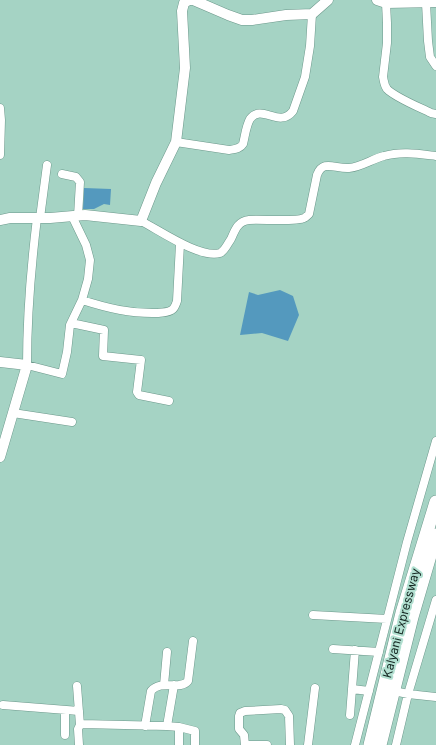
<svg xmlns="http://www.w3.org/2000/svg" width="436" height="745" viewBox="0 0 436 745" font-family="Inter,sans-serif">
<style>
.water{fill:#5499be}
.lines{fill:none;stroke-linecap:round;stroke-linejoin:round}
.minor-casing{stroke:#6c988b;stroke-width:9}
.tertiary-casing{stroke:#6c988b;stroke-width:11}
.trunk-casing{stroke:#6c988b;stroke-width:14}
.minor{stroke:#fff;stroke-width:8}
.tertiary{stroke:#fff;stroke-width:10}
.trunk{stroke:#fff;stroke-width:13}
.labels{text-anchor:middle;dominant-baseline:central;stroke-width:4;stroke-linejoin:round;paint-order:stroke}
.street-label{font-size:12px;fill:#152722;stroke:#b2e0d1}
</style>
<rect width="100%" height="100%" fill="#a5d3c4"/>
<path class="water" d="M84 188 111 189 110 205 104 204 94 209H83Z
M280 290 293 296 299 315 288 341 262 333 240 335 249 292 258 295Z"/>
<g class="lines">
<g class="minor-casing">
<path id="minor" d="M386 3 387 23V43L383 77C384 81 384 85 387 89 396 98 419 107 431 113L436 114
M426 3 428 41 430 57 436 66
M0 108 1 120 0 155
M176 142 229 150C235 149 240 149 243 144 245 136 246 126 250 119 262 103 279 129 293 111L305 77 310 46 312 14
M47 165 40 218H37C31 267 27 316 27 365L62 374 67 352 70 325 82 300 88 279 90 260 86 245 72 216
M62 174 76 177 80 182 78 216
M141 221C159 230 200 259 220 253 225 251 228 243 231 239 235 230 238 221 249 220 260 219 297 222 304 218 305 218 308 215 309 214L317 175C323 159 335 169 349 168 361 167 372 159 384 156 401 151 419 154 436 156
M82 300C107 308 131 314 158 313 163 312 169 313 173 309 175 307 176 304 177 301L180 244
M71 323 104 330 103 356 141 360 137 392 139 395 169 401
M13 413 72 422
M313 615 387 619
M333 649 379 652
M164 685 167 652
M174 685 167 726 179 727
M77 686 80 725
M352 689 369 691
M394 691 408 694 436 697
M3 705 79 711
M65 710V735
M350 715 355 650
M145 726 151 691C161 679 180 691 188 681L193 641
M79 745 78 729 80 725 82 724 167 726
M179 745V727L195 731V745
M245 745 244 735 239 729V716L240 713 245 711 281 709 285 710 289 716 290 745
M245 745H267
M308 745 315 688
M355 745 407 542 436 441
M396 745 408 694 436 600"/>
</g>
<g class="tertiary-casing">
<path id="tertiary" d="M377 0 386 3 436 2
M0 220 10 218H50L85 215 141 221 156 183 176 142 185 68 182 11 184 3 189 0H193L228 15 242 20H252L286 15 312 14 328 0
M0 362 27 365 0 457"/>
</g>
<g class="trunk-casing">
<path id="trunk" d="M370 745 402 613 436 502
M380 745 412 617 436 535"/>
</g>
<use href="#minor" class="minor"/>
<use href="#tertiary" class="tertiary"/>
<use href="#trunk" class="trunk"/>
</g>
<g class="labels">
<g class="street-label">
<text transform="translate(401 623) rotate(-75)">Kalyani Expressway</text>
</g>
</g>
</svg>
